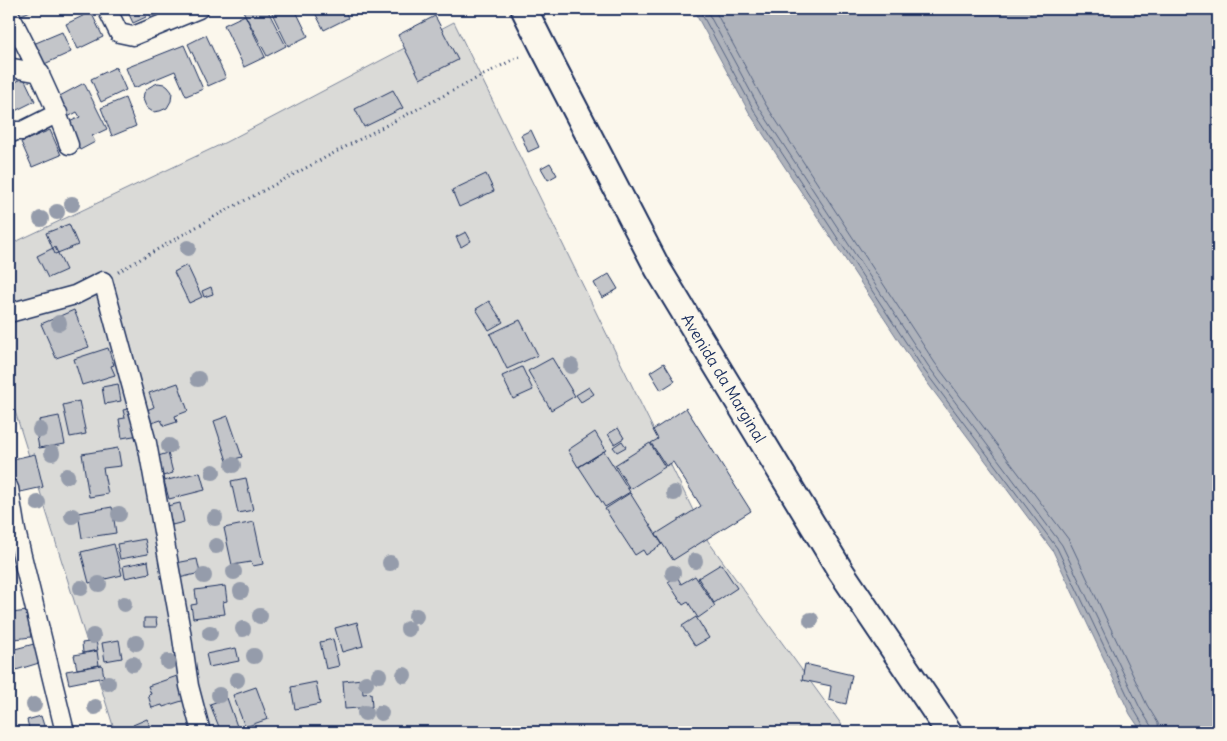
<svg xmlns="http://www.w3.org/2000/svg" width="1227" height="741" viewBox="0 0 1227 741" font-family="Delius,sans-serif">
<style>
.green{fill:#dadad7;stroke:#7a849a}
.water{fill:#afb3bb;stroke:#747e96}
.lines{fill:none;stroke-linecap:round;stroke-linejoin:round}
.shore{stroke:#566483;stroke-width:1}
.building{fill:#c3c5c9;stroke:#1b2f5e}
.street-casing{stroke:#1b2f5e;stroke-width:21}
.secondary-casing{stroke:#1b2f5e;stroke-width:29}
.path{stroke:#1b2f5e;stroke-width:3;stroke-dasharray:1 4;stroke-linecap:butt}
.street{stroke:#fbf7ec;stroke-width:18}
.secondary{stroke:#fbf7ec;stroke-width:25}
.tree{fill:#959cab}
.labels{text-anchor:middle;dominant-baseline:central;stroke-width:4;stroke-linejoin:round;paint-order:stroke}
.street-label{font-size:16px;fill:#1b2f5e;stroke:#fbf7ec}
</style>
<rect width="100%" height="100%" fill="#fbf7ec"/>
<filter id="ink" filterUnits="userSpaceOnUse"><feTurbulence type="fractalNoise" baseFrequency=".02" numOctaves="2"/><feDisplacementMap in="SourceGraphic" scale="10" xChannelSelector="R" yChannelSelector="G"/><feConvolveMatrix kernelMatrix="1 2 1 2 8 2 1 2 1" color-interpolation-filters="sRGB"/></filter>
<g filter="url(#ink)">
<path class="green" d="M454 22 708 541 847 732H115L9 392V245L226 142Z"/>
<path class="water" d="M693 9H1218V732H1142L1130 714 1053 551 920 373 750 114Z"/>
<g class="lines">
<path class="shore" d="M699 9 755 112 924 370 1057 548 1135 711 1145 728 1146 732
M706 9 760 109 929 367 1062 545 1140 708 1151 726 1152 732
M714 9 766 105 935 363 1069 540 1147 705 1158 723 1159 732"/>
</g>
<path class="building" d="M15 9H35L19 16Z
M129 9H143L146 17 133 23 127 10Z
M147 9H165L151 16Z
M242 9H267L286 46 267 56Z
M270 9H295L308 36 288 46Z
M313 9H344L348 18 324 30Z
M91 12 103 37 78 49 66 24Z
M245 15 265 57 244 67 224 25Z
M435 16 458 60 420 79 398 35Z
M62 32 71 52 40 66 31 45Z
M206 35 226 78 208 86 188 44Z
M9 38 14 51 9 54Z
M184 45 203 89 186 96 175 71 134 88 126 68Z
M116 67 126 90 101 102 91 79Z
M24 78 35 101 9 114V85Z
M84 83 107 129 92 136 95 142 80 150 67 123 80 117 77 112 66 118 56 98Z
M158 83 164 84 168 87 172 92 171 101 167 108 160 111 153 112 147 108 145 104 143 99 144 93 148 88 153 85Z
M393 90 403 108 364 127 355 109Z
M125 98 136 126 112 136 101 108Z
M50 130 61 155 32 167 21 142Z
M531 130 539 147 528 152 521 135Z
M550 163 557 175 548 180 541 168Z
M486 174 494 191 459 207 452 190Z
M69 224 78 245 55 254 46 233Z
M466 232 471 241 461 247 456 237Z
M55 247 66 270 48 278 37 256Z
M187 265 202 297 189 303 174 272Z
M609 274 618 289 602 298 594 283Z
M211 287 213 294 204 297 202 291Z
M489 301 503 322 489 330 476 309Z
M74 310 89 347 56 358 41 324Z
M520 320 538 355 507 369 490 334Z
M108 348 114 365 111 366 115 375 82 385 74 359Z
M552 358 575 396 551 410 528 371Z
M664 363 675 381 661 390 650 372Z
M522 367 533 390 513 399 502 376Z
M178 383 188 411 175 416 177 422 164 426 161 420 152 423 147 410 154 407 149 393Z
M118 384 121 401 105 404 102 387Z
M589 387 594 394 581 402 576 395Z
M79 401 86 434 70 437 63 405Z
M140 406 150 433 122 438 119 419 125 418 123 410Z
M686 408 751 511 673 560 656 534 701 506 673 462 666 466 651 443 658 439 653 430Z
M59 416 65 444 39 448 36 431 40 430 39 420Z
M228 416 242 457 227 461 214 421Z
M618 428 624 438 614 444 608 434Z
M595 432 606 450 578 467 568 450Z
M622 441 626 447 617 452 613 447Z
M650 443 665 467 630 489 615 465Z
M118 448 121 466 103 468 108 494 89 497 82 454Z
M604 451 630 492 605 507 579 467Z
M168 453 173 473 163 476 158 456Z
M35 454 43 487 16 493 9 460Z
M200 472 205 490 169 499 164 481Z
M246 478 253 510 238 513 231 481Z
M630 493 662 544 646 555 643 550 635 555 605 509Z
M180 503 184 522 172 525 167 506Z
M112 507 116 533 82 538 78 513Z
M254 522 263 564 253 566 251 562 232 565 224 528Z
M145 539 148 554 120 559 117 544Z
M114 544 122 575 89 583 81 552Z
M197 559 200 573 179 578 176 563Z
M148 561 150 573 125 578 123 566Z
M721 564 737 588 714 603 698 578Z
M677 576 681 584 695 576 715 606 698 618 688 602 683 605 668 582Z
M225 586 227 601 223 602 225 614 193 618 191 605 197 604 195 590Z
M27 611 31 637 15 639 12 613Z
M696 617 709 638 695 646 682 626Z
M144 618H156L157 627H144Z
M357 622 363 646 342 652 335 628Z
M333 639 339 666 326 669 320 642Z
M119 640 122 658 105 661 102 643Z
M96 641 98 650 83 653 82 643Z
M34 644 39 663 16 670 11 650Z
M236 648 239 661 209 667 206 654Z
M97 651 99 665 77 669 74 655Z
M805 664 852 675 846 704 829 700 831 686 802 680Z
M102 665 104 677 69 684 66 671Z
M180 675 185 700 163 707 162 705 152 708 148 695 151 694 148 686Z
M362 679 363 694 371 693 372 707 345 709 343 681Z
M316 682 320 704 295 709 291 687Z
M256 687 268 719 245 727 233 695Z
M227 698 239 732H221L210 704Z
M41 716 46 732H30L27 720Z
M147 719 153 731 157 729 158 732H136L133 725Z"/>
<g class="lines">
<g class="street-casing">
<path id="street" d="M107 9 119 33 133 36 199 9
M9 13C31 56 53 99 69 145
M9 69 13 68 40 73
M9 134 16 131H22L58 113
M9 313 75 295 103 281 147 443 181 631 189 686 201 732
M9 488 16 531 65 732"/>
</g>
<g class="secondary-casing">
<g id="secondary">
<path id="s1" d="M524 9 542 45 658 269 840 570 949 732"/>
</g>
</g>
<path class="path" d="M118 272 212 218 379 129 522 55"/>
<use href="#street" class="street"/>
<use href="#secondary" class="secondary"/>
</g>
<g class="tree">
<circle cx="72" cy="204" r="8"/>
<circle cx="57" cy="212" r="8"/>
<circle cx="41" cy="219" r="8"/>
<circle cx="188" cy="248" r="8"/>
<circle cx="59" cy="323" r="8"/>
<circle cx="571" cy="366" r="8"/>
<circle cx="198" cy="379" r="8"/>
<circle cx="40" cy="430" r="8"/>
<circle cx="169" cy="446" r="8"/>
<circle cx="52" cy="453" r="8"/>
<circle cx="233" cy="465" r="8"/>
<circle cx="213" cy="472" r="8"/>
<circle cx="67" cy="476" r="8"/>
<circle cx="674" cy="493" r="8"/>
<circle cx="38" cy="503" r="8"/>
<circle cx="119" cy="514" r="8"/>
<circle cx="72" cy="516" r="8"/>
<circle cx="215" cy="518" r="8"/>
<circle cx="216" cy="546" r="8"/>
<circle cx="695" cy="561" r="8"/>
<circle cx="390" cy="563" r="8"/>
<circle cx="234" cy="572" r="8"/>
<circle cx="673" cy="573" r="8"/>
<circle cx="204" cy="576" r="8"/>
<circle cx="99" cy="584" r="8"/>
<circle cx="81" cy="588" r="8"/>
<circle cx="241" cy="591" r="8"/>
<circle cx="124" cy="604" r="8"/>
<circle cx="260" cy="616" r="8"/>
<circle cx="416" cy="616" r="8"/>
<circle cx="811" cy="620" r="8"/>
<circle cx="243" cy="629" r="8"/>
<circle cx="408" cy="629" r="8"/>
<circle cx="210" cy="633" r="8"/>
<circle cx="93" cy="636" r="8"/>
<circle cx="136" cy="643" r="8"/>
<circle cx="254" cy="656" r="8"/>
<circle cx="168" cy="662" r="8"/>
<circle cx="133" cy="664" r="8"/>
<circle cx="379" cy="675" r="8"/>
<circle cx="404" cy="675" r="8"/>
<circle cx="237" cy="680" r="8"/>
<circle cx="108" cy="683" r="8"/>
<circle cx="366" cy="683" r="8"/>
<circle cx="219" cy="695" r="8"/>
<circle cx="34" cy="705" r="8"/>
<circle cx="95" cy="707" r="8"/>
<circle cx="365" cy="713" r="8"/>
<circle cx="381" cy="713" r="8"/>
</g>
</g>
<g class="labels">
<g class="street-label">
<text stroke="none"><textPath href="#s1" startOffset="420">Avenida da Marginal</textPath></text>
</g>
</g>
<rect width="1227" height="741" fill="none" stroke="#fbf7ec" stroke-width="30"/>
<rect x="15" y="15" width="1197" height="711" fill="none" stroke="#1b2f5e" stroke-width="2" filter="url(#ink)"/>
</svg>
